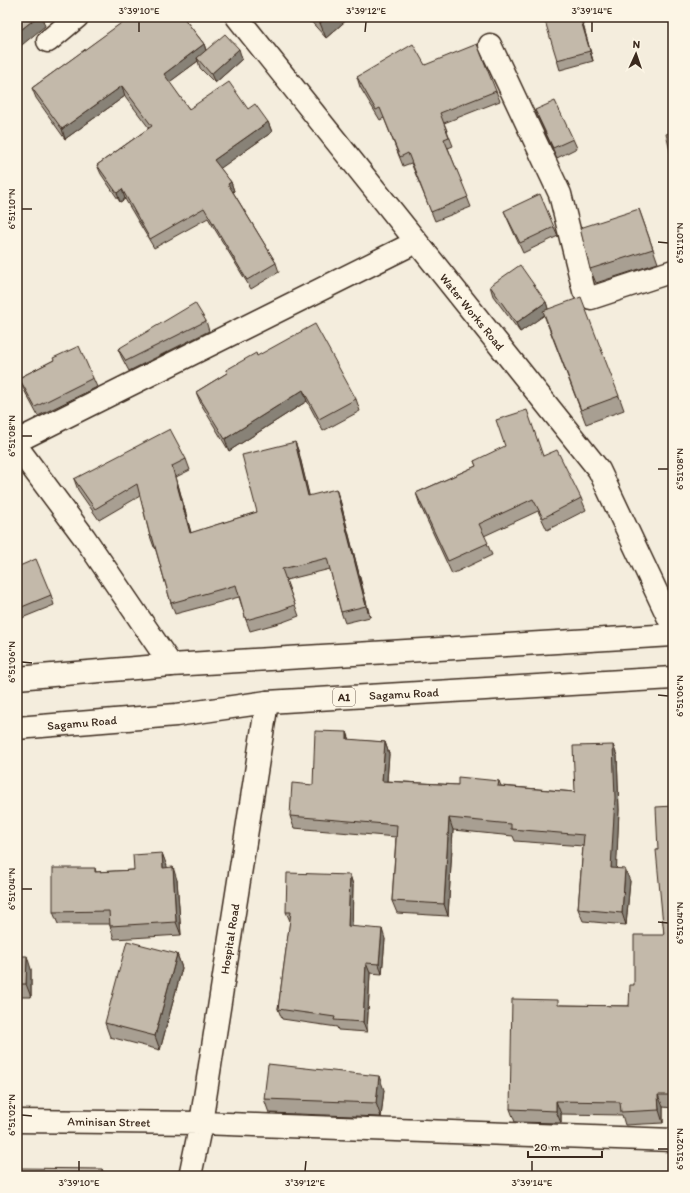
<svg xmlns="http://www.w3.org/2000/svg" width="690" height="1193" viewBox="0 0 690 1193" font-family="Itim,sans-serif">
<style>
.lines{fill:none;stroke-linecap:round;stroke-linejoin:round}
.minor-casing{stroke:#3b2a1e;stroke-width:25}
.trunk-casing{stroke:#3b2a1e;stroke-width:25}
.minor{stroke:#fcf5e5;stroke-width:22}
.trunk{stroke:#fcf5e5;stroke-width:22}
.wall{fill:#a89f92;stroke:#3b2a1e}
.shaded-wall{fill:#888277;stroke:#3b2a1e}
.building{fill:#c3b9aa;stroke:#3b2a1e}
.ticks{fill:none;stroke:#3b2a1e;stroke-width:1.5}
.labels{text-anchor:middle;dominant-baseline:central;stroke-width:3;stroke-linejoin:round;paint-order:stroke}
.shield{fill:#fcf5e5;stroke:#75675a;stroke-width:1}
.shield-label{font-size:11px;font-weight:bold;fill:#3b2a1e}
.street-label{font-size:12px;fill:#3b2a1e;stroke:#fcf5e5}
.neatline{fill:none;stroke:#3b2a1e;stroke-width:1.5}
.ticks-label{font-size:10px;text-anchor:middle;fill:#3b2a1e}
</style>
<rect width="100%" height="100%" fill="#f4eddd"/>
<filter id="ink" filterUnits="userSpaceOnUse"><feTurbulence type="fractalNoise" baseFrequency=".025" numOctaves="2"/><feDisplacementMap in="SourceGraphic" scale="8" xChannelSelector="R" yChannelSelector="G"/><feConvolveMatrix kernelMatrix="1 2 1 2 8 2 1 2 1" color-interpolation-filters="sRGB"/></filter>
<g filter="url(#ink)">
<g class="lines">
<g class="minor-casing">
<path id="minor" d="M237 17 599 470 673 627
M48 41 77 17
M490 45 560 194 584 291 591 298 673 271
M17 441 416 242
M17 447 84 537 171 665
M17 1121 201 1123 673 1140
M190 1176 201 1123 267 702"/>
</g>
<g class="trunk-casing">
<path id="trunk" d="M17 678 171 665 673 635
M17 728 176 715 267 702 673 678"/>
</g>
<use href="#minor" class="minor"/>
<use href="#trunk" class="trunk"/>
</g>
<path class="wall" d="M117 17H183L204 44 206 50 242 59 215 83 200 68 198 61 169 82 189 109H248L268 122 272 132 220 168 231 182 234 191 233 192 276 263 279 272 251 289 208 218 154 248 125 199 120 202 101 174 97 165 149 128 125 96 65 139 36 98 32 88 122 23Z
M307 17H350L326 38Z
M501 17H510L503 21Z
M582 21 593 61 560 70 557 60Z
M425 65 496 91 500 101 444 123 453 146 448 148 471 207 435 221 411 163 403 166 384 118 380 120 360 87 357 77Z
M535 110 573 139 577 148 557 158 539 119Z
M639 209 658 263 596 283 590 269Z
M504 211 554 227 558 236 523 253 508 220Z
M490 286 546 302 548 309 619 396 624 410 586 424 544 315 520 332 493 296Z
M206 321 209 331 129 371 122 358 118 349Z
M257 356 356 399 360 411 323 431 307 401 229 451 201 404 196 392 227 373 226 370Z
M54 360 93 378 97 387 38 416 23 388 19 378Z
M295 442 299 453 309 496 340 500 370 617 345 623 341 612 330 569 286 580 299 616 283 622 250 631 246 620 239 597 175 614 171 603 155 547H154L150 536 140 496 99 520 78 490 74 479 186 459 190 470 176 477 191 533 257 512Z
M544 456 581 498 586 510 547 530 538 511 484 536 492 555 452 574 420 505 416 493 476 466 474 461Z
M17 567 51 595 54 605 17 620Z
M347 732 350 740 385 742 389 754 387 781 458 785 499 781 501 786 575 792 613 745 617 756 619 810 616 869 630 881 626 925 583 921 578 909 583 846 515 841 513 836 453 830 448 916 397 913 392 901 396 837 294 828 290 816 313 785Z
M673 806V1108L663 1107V1123L625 1125 622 1115 561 1114V1123L515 1122 510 1109 560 1005 629 1006 634 985 664 935 658 850Z
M162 853 167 868 177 880 181 935 114 939 110 926V924H58L53 912 95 868 96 872 134 870Z
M350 875 353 885 352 926 385 939 382 974 370 973 367 1032 338 1030 337 1027 282 1019 278 1009 290 921 286 912Z
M177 954 182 968 160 1050 110 1037 105 1023Z
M17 956 31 969V997H17Z
M384 1090 381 1117 269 1113 264 1099Z"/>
<path class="shaded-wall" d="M37 17H48L43 20 45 26 17 49V33Z
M327 17H350L326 38 320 23Z
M580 17 582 21 593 61 590 51Z
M204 44 207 54 197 58 198 61 167 84 164 74Z
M239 49 242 59 215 83 211 74Z
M122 86 125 96 65 139 62 129Z
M268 122 272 132 218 170 214 160Z
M231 182 234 191 231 194 228 184Z
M122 189 125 199 120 202 117 193Z
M546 302 549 312 520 332 516 323Z
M303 390 307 401 229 451 225 439Z
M295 442 299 453 312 507 308 496Z
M172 466 176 477 194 544 190 533Z
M336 489 340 500 370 617 366 606Z
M347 732 351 744 347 739Z
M385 742 389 754 386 793 382 781Z
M613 745 617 756 619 810 616 880 611 868Z
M449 818 453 830 448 916 444 904Z
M162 853 167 866 168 881 163 868Z
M173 867 177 880 181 935 176 922Z
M625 869 630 881 626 925 622 913Z
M350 875 353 885 352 936 348 926Z
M17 891 18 893 17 909Z
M382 929 385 939 382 974 379 964Z
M177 954 182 968 160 1050 155 1036Z
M27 956 31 969V997L26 984Z
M366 963 370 973 367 1032 363 1022Z
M379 1076 384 1090 381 1117 376 1103Z
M658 1095 663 1107V1123L659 1110Z
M556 1101 561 1114V1123L556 1111Z
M102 1169 105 1176H102Z"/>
<path class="building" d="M17 17H37L17 33Z
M121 17H183L204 44 164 74 189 109 229 82 248 109 255 104 268 122 214 160 231 182 228 184 276 263 247 280 204 208 150 239 122 189 117 193 97 165 152 126 122 86 62 129 32 88 124 21Z
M315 17H327L320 23Z
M558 17H580L590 51 557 60 545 21Z
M225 34 239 49 211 74 197 58Z
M413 44 425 65 477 44 496 91 440 113 449 137 444 139 468 197 431 212 408 153 400 157 380 108 376 110 357 77Z
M555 101 573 139 553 148 535 110Z
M673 132V164L666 134Z
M540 194 554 227 520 243 504 211Z
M639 209 653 249 590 269 580 228Z
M520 265 546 302 516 323 490 286Z
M581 297 619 396 581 410 543 311Z
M195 303 206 321 126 361 118 349Z
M315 324 356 399 319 419 303 390 225 439 196 392 227 373 226 370 256 353 257 356Z
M79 346 93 378 35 407 19 378 54 360 53 358Z
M672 384H673V396Z
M527 410 543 456 557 450 581 498 543 518 533 499 479 524 488 543 448 561 416 493 476 466 474 461 505 446 496 420Z
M170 429 186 459 172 466 190 533 257 512 242 455 295 442 308 496 336 489 366 606 341 612 327 558 282 569 295 605 279 611 246 620 236 585 171 603 152 536H150L137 484 95 509 74 479Z
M36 559 51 595 17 609V567Z
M315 731 347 732V739L385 742 382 781 458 785V777L499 781 498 786 575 792 573 746 613 745 615 798 611 868 625 869 622 913 578 909 584 835 511 829V824L449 818 444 904 392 901 397 825 290 816 292 783 313 785Z
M673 806V1095H658L659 1110 621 1112 620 1102 556 1101V1111L510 1109 512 999 558 1000V1005L629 1006 630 985H634V935H664L656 850H658L656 807Z
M162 853 163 868 173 867 176 922 110 926 109 911 53 912V868H95V872L134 870 133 855Z
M287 873 350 875 348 926 382 929 379 964 366 963 363 1022 334 1020 335 1017 278 1009 291 912H286Z
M127 941 177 954 155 1036 105 1023Z
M17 956H27L26 984H17Z
M268 1064 379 1076 376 1103 264 1099Z
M17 1168 102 1169V1176H17Z"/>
</g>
<path class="ticks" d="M139 32V22M365 32 366 22M592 32V22M22 209H32M658 242 668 243M22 436H32M658 469H668M22 662 32 663M658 695 668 696M22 889H32M658 922 668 923M22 1115 32 1116M658 1149H668M79 1171V1161M305 1171 306 1161M532 1171V1161"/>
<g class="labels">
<rect class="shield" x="333" y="688" width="22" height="18" rx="3"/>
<g class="shield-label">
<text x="344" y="697">A1</text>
</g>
<g class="street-label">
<text transform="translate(472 312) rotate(51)">Water Works Road</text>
<text transform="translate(404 694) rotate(-3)">Sagamu Road</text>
<text transform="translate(82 723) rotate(-5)">Sagamu Road</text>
<text transform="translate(230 939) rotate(-81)">Hospital Road</text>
<text transform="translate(109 1122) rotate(1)">Aminisan Street</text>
</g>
</g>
<rect width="690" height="1193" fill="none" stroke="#fcf5e5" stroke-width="44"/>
<g transform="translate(636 54) rotate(3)" stroke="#fcf5e5" stroke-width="3" paint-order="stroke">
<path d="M0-3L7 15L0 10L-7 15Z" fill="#3b2a1e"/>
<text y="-6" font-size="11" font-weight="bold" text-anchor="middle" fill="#3b2a1e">N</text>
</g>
<path d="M528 1151v6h74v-6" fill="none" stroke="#3b2a1e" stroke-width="2"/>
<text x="534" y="1151" font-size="12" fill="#3b2a1e" stroke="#fcf5e5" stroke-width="3" paint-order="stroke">20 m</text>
<rect x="22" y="22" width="646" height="1149" class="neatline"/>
<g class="ticks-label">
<text x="139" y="14">3°39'10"E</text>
<text x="366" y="14">3°39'12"E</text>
<text x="592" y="14">3°39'14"E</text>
<text transform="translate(11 209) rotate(-90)" y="4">6°51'10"N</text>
<text transform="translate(679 243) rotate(-90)" y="4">6°51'10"N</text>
<text transform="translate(11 436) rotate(-90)" y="4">6°51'08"N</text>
<text transform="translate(679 469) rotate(-90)" y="4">6°51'08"N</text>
<text transform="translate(11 662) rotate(-90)" y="4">6°51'06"N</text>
<text transform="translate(679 696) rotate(-90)" y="4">6°51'06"N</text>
<text transform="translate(11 889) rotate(-90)" y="4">6°51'04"N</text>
<text transform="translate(679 923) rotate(-90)" y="4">6°51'04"N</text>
<text transform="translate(11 1115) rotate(-90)" y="4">6°51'02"N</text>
<text transform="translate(679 1149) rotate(-90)" y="4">6°51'02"N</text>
<text x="79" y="1186">3°39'10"E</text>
<text x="305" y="1186">3°39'12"E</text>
<text x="532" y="1186">3°39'14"E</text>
</g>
</svg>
